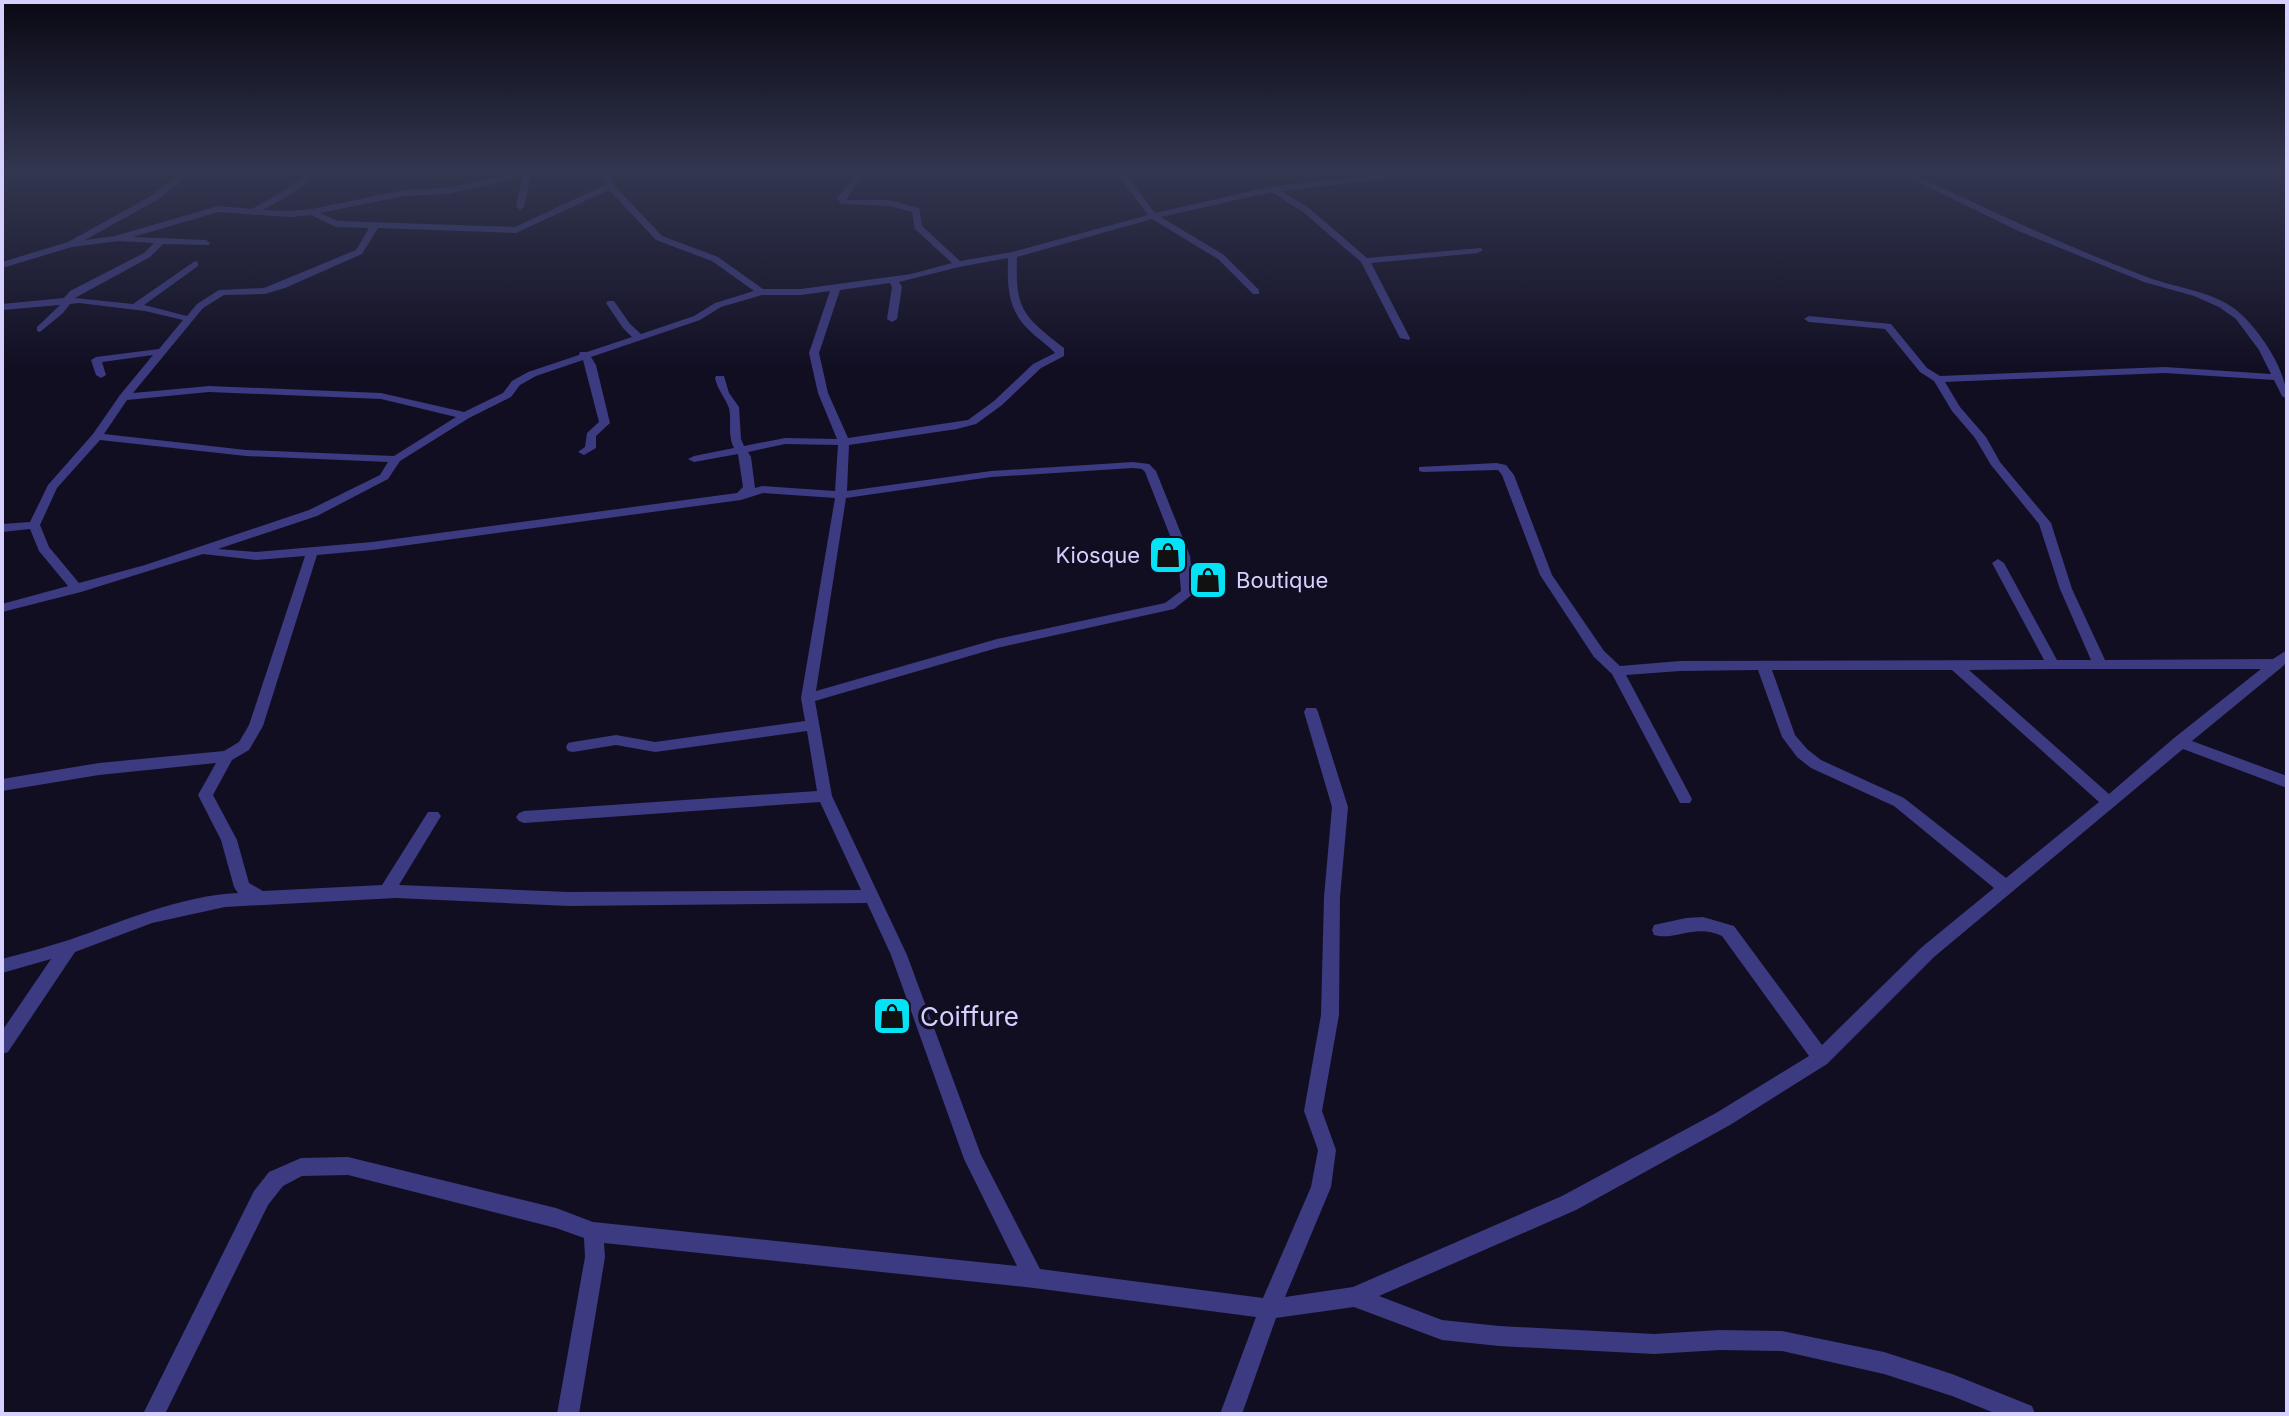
<svg xmlns="http://www.w3.org/2000/svg" width="2289" height="1416" viewBox="0 0 2289 1416" font-family="Inter,sans-serif">
<style>
.lines{fill:none;stroke-linecap:round;stroke-linejoin:round}
.street{fill:#3c3a80;fill-rule:evenodd}
.labels{text-anchor:middle;dominant-baseline:central;stroke-width:7;stroke-linejoin:round;paint-order:stroke}
.poi-label{font-size:22px;fill:#d5d0fe;stroke:#110e22;text-anchor:end}
.near-poi-label{font-size:26px;fill:#d5d0fe;stroke:#110e22;text-anchor:start}
</style>
<rect width="100%" height="100%" fill="#110e22"/>
<g class="lines">
<path class="street" d="M184 171H194L157 200 85 240 115 236 218 206 252 209 285 190 311 171H321L291 194 263 210 290 211 312 209 404 190 447 188 524 171H541L531 175 524 207 520 210 516 207 522 177 447 194 404 196 320 213 338 221 515 227 605 185 600 171H608L614 185 662 236 718 257 763 289H801L911 274 952 263 915 229 912 212 889 206 841 204 837 198 849 184 856 171H864L846 200H889L919 208 922 226 960 261 1012 252 1148 215 1115 171H1123L1155 213 1273 186 1418 171H1449L1281 191 1309 208 1367 258 1481 248 1483 250 1478 253 1371 263 1410 338 1409 340 1400 338 1361 262 1303 212 1272 192 1161 217 1224 255 1259 290V294H1253L1218 259 1152 219 1017 257C1015 310 1023 316 1064 348V356L1041 368 1002 405 976 424 957 429 849 445 847 491 991 471 1133 462 1149 464 1156 471 1190 556 1194 593 1174 609 997 648 815 701 832 796 907 955 981 1155 1040 1269 1263 1298 1311 1187 1318 1150 1304 1111 1321 1015 1324 897 1332 807 1304 712 1306 708H1316L1318 712 1348 807 1340 897 1339 1015 1322 1111 1336 1150 1331 1187 1285 1297 1353 1287 1562 1196 1716 1113 1809 1056 1722 936C1695 923 1676 941 1654 935L1652 930 1654 925 1686 918 1703 917 1734 926 1822 1045 1922 947 1994 888 1894 806 1811 768 1797 757 1782 737 1758 670 1680 671 1626 675 1692 799 1690 803H1680L1612 674 1594 657 1540 575 1502 475 1498 470 1423 472 1419 471V467L1496 463 1506 465 1514 475 1552 575 1604 651 1620 666 1680 661 2044 660 1992 563 1998 559 2004 563 2057 660H2091L2060 589 2039 524 1991 465 1975 438 1952 411 1934 381 1920 372 1885 329 1809 322 1804 319 1809 316 1891 324 1927 368 1940 376 2165 367 2271 374 2259 350 2236 319 2219 307 2194 296 2144 282 2016 230 1896 171H1907C1986 209 2065 246 2147 277 2179 289 2217 291 2242 315 2262 334 2287 372 2287 399L2282 396 2274 380 2165 373 1945 382 1960 407 1986 437 2000 462 2051 523 2072 589 2105 660 2273 659 2287 650V662L2282 667 2192 741 2287 776V788L2183 749 1934 957 1827 1064 1730 1125 1576 1210 1379 1296 1442 1320 1499 1326 1654 1334 1720 1330 1782 1331 1884 1352 1952 1374 2032 1406 2035 1414H1997L1952 1396 1884 1374 1782 1351 1720 1350 1654 1354 1499 1346 1442 1340 1354 1307 1276 1318 1242 1414H1220L1256 1317 1034 1288 604 1243 605 1257 579 1414H557L585 1257 584 1238 556 1228 348 1175 302 1176 283 1186 268 1205 165 1414H143L254 1191 269 1172 301 1158 348 1157 556 1208 593 1222 1017 1266 964 1159 891 955 867 903 568 906 396 898 225 907 152 923 75 952 8 1052 2 1054V1031L51 959 2 973V959C24 953 47 947 69 940 124 921 179 896 238 893L234 887 221 840 198 795 216 763 99 775 2 791V779L99 763 224 751 239 742 249 725 305 556 256 560 203 554 81 592 2 612V604L68 586 39 551 30 529 2 532V524L30 522 48 485 93 434 120 395 153 355 102 362 106 375 101 378 96 375 91 360 96 357 159 349 183 320 145 311 79 303 70 304 63 313 40 332 37 331V327L60 305 2 310V304L64 298 70 291 144 253 154 243 118 241 72 247 2 268V262L68 242 151 196ZM609 190 656 240 712 261 754 291 715 303 694 316 641 334 630 324 614 301H608L606 303 623 328 632 337 587 352H580L579 355 528 372 512 381 503 393 464 412 381 393 209 386 133 393 203 308 224 295 265 294 285 288 362 254 378 228 516 233ZM218 212 290 217 311 215 336 227 369 228 356 250 264 288 219 290 197 304 187 316 144 305 198 266V262L195 261 133 304 75 298 150 257 163 244 209 245 210 243 206 240 133 237ZM1008 258C1007 287 1008 311 1030 331 1038 339 1048 345 1055 353L1033 364 994 401 968 420 848 438 828 393 819 353 840 290 890 283 892 287 887 319 892 322 897 319 902 287 899 282 959 267ZM830 291 809 353 818 393 837 439 785 438 744 446 741 439 739 407 729 393 724 376H716L715 378C718 391 726 399 729 408 732 422 727 434 734 448L694 456 688 459 694 462 738 454 743 487 737 493 372 542 256 552 218 549 317 516 388 479 400 461 469 418 511 397 520 385 536 376 583 360 599 422 587 433 585 447 578 452 584 455 596 448V436L610 423 596 365 591 357 700 320 721 307 762 295H801ZM209 392 381 399 456 417 394 456 246 450 104 434 127 400ZM100 440 246 456 388 462 380 475 309 510 145 565 79 583 49 547 40 525 57 488ZM785 444 838 445 835 491 762 486 755 488 751 457 748 452ZM1133 468 1142 469 1145 472 1178 556 1181 591 1165 603 997 639 816 691 846 498 991 477ZM763 493 835 498 801 698 805 721 655 742 616 735 573 742 568 743 566 747 568 751 573 752 616 745 655 752 807 731 817 791 524 811 519 813 516 817 519 821 524 823 820 802 861 890 568 892 399 885 441 816 438 812H428L382 885 263 891 249 883 237 840 213 795 232 760 249 750 263 726 317 555 372 550 741 500ZM2050 669H2261L2174 738 2109 794 1969 670ZM1772 670H1952L2099 802 2006 878 1904 798 1821 760 1807 749 1795 735Z"/>
</g>
<linearGradient id="sky" x2="0" y2="1"><stop stop-color="#090813"/><stop offset="0.46" stop-color="#32364f"/><stop offset="1" stop-color="#32364f" stop-opacity="0"/></linearGradient>
<rect width="2289" height="370" fill="url(#sky)"/>
<defs>
<g id="shop-square" transform="scale(2)"><rect x="-9" y="-9" width="18" height="18" rx="4" fill="#05e1f5" stroke="#110e22"/><path d="M-5-2.5h2.3a2.7 3.5 0 0 1 5.4 0H5L5.5 6h-11ZM-1.5-2.5h3a1.5 2.3 0 0 0-3 0Z" fill="#111"/></g>
</defs>
<g fill-rule="evenodd">
<use href="#shop-square" x="1168" y="555"/>
<use href="#shop-square" x="1208" y="580"/>
<use href="#shop-square" x="892" y="1016"/>
</g>
<g class="labels">
<g class="poi-label">
<text x="1140" y="555">Kiosque</text>
<text x="1236" y="580" text-anchor="start">Boutique</text>
</g>
<g class="near-poi-label">
<text x="920" y="1016">Coiffure</text>
</g>
</g>
<rect width="2289" height="1416" fill="none" stroke="#d5d0fe" stroke-width="8"/>
</svg>
